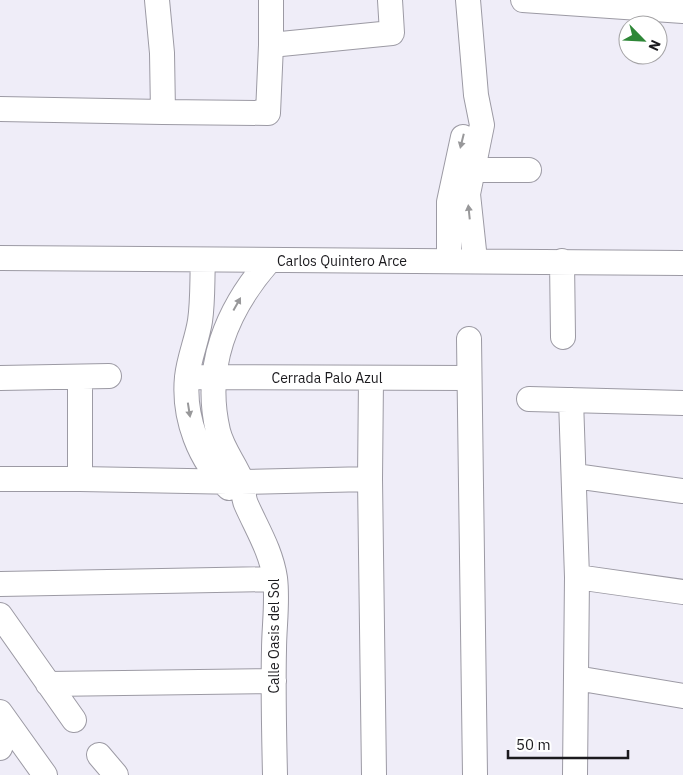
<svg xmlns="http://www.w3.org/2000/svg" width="683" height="775" viewBox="0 0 683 775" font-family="'IBM Plex Sans',sans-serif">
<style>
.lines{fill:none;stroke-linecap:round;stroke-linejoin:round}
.minor-casing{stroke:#9c9aa4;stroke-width:26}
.minor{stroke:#fff;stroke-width:24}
.oneway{fill:#98989a}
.labels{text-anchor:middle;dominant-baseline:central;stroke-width:5;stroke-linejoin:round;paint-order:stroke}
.street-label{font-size:14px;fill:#1b1a1e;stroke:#fff}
</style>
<rect width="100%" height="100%" fill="#efedf8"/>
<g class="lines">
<g class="minor-casing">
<path id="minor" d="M271 0V45
M468 0 476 95 482 125 468 194 475 260
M523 0 683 11
M0 109 163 112 162 53 157 0
M163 112 268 113 271 45 392 33 390 0
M472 170H529
M0 258 683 263
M203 260C202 280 203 301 200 321 197 340 189 358 187 377 183 417 199 461 229 488
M269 261C227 309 203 367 218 431 223 451 236 465 242 482 244 490 243 497 246 504 257 529 271 551 275 578 278 601 274 627 274 650 273 692 274 733 275 775
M449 261V202L463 137
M562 261 563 337
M469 339 475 775
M187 377 468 378
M0 378 109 376
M371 379 370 479 374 775
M529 399 683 403
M571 400 577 577 575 775
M575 476 683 491
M0 479H80V377
M80 479 241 482 370 479
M577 577 683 592
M0 584 275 579
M0 615 74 720
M576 678 683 696
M48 684 274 681
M0 712 45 775
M0 748 9 725
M99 755 116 775"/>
</g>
<use href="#minor" class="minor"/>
</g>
<defs><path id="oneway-solid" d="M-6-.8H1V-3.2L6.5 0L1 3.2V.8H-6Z" transform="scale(1.25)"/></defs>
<g class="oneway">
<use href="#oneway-solid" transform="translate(462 141) rotate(104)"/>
<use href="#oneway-solid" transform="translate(469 212) rotate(-96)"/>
<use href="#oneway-solid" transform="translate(237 304) rotate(-61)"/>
<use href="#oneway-solid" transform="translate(189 410) rotate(81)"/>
</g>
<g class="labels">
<g class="street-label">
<text x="342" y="261">Carlos Quintero Arce</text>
<text x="327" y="378">Cerrada Palo Azul</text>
<text transform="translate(274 636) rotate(-90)">Calle Oasis del Sol</text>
</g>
</g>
<g transform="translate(643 40) rotate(114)"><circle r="24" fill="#ffffff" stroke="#a4a3a5"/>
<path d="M0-4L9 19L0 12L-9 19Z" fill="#2e8737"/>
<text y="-8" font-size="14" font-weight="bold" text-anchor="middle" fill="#1b1a1e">N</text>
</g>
<path d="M508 750v8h120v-8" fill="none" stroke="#1b1a1e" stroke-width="2.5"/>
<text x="516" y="750" font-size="15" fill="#1b1a1e" stroke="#ffffff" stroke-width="4" paint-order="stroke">50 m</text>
</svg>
